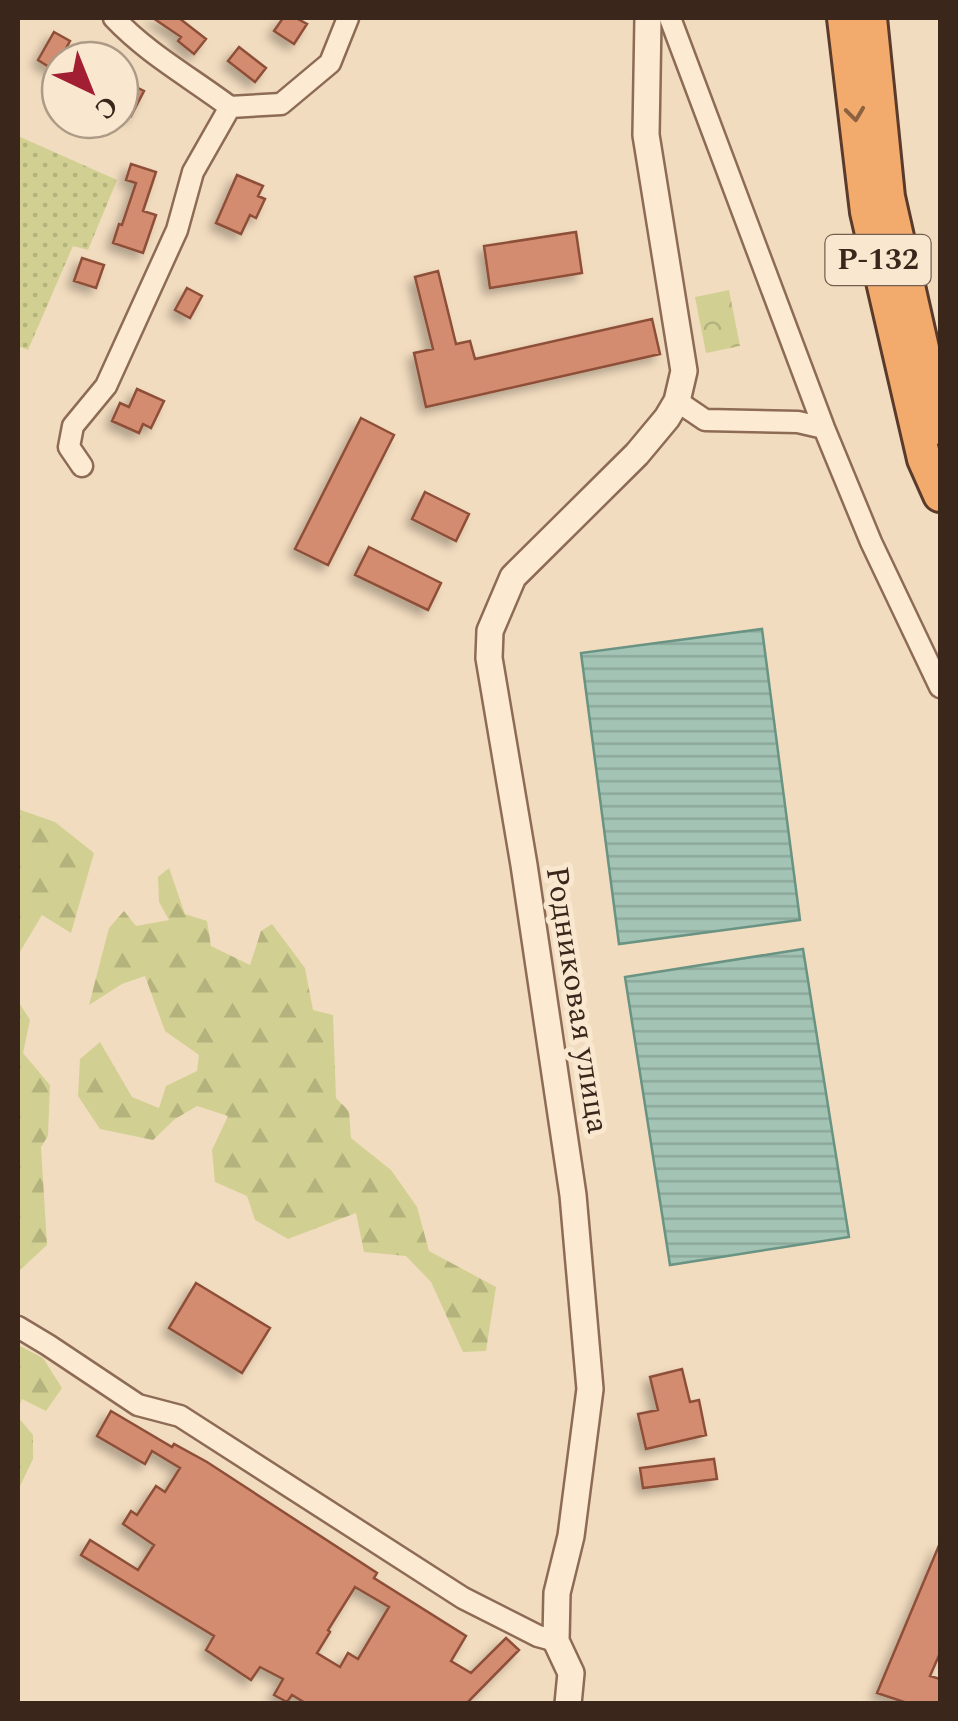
<svg xmlns="http://www.w3.org/2000/svg" width="958" height="1721" viewBox="0 0 958 1721" font-family="Spectral,serif">
<style>
.grass{fill:url(#grass-dots)}
.forest{fill:url(#forest-firs)}
.park{fill:url(#park-crowns)}
.water{fill:url(#water-rules);stroke:#699382;stroke-width:2.5}
.building{fill:#d48c71;stroke:#8e4f39;stroke-width:2.5;fill-rule:evenodd;filter:url(#shadow)}
.lines{fill:none;stroke-linecap:round;stroke-linejoin:round}
.minor-casing{stroke:#8d6b55;stroke-width:25}
.tertiary-casing{stroke:#8d6b55;stroke-width:30}
.trunk-casing{stroke:#5a3a2a;stroke-width:38}
.minor{stroke:#fcead3;stroke-width:20}
.tertiary{stroke:#fcead3;stroke-width:25}
.trunk{stroke:#f2ab6d;stroke-width:32}
.oneway{stroke:#8d6240}
.labels{text-anchor:middle;dominant-baseline:central;stroke-width:10;stroke-linejoin:round;paint-order:stroke}
.shield{fill:#f9e7cf;stroke:#746051;stroke-width:2.5}
.shield-label{font-size:30px;font-weight:bold;fill:#3b261b}
.street-label{font-size:32px;fill:#3b261b;stroke:#f9e7cf}
</style>
<defs>
<pattern id="grass-dots" width="8" height="8" patternUnits="userSpaceOnUse" patternTransform="scale(2.5)"><rect width="8" height="8" fill="#d1d092"/><path d="M2 2h.1M6 6h.1" fill="none" stroke="#b4b27d" stroke-width="1.8" stroke-linecap="round"/></pattern>
<pattern id="forest-firs" width="22" height="20" patternUnits="userSpaceOnUse" patternTransform="scale(2.5)"><rect width="22" height="20" fill="#d1d092"/><path d="M5 1l3.5 6h-7zM16 11l3.5 6h-7z" fill="#b4b27d"/></pattern>
<pattern id="park-crowns" width="20" height="18" patternUnits="userSpaceOnUse" patternTransform="scale(2.5)"><rect width="20" height="18" fill="#d1d092"/><path d="M2 6a3 3 0 1 1 6 0M12 15a3 3 0 1 1 6 0" fill="none" stroke="#b4b27d"/></pattern>
<pattern id="water-rules" width="6" height="5" patternUnits="userSpaceOnUse" patternTransform="scale(2.5)"><rect width="6" height="5" fill="#a3c4b5"/><path d="M0 2.5h6" fill="none" stroke="#8da89b"/></pattern>
<filter id="shadow"><feDropShadow dx="-6" dy="6" stdDeviation="5" flood-color="#0004"/></filter>
</defs>
<rect width="100%" height="100%" fill="#f2dcbf"/>
<path class="grass" d="M18 136 117 180 88 250 73 246 28 350 18 346Z"/>
<path class="forest" d="M18 809 55 822 94 853 71 933 42 915 18 955Z
M169 868 185 914 207 921 211 946 250 965 261 931 272 924 305 968 313 1010 333 1015 336 1098 349 1111 351 1138 391 1170 417 1207 429 1251 496 1287 486 1351 463 1352 431 1282 406 1256 364 1252 356 1213 288 1239 255 1220 247 1196 215 1182 212 1150 228 1116 197 1106 175 1119 153 1140 100 1129 78 1096 80 1059 100 1042 132 1097 159 1108 166 1086 197 1071 199 1055 165 1031 145 976 122 984 89 1005 109 928 124 911 136 926 169 920 159 902 158 877Z
M18 1001 30 1020 23 1053 50 1085 48 1136 41 1147 47 1245 18 1272Z
M18 1345 43 1358 62 1388 46 1411 22 1399 18 1409Z
M18 1417 33 1435V1459L20 1486 18 1480Z"/>
<path class="park" d="M729 290 740 346 706 353 695 297Z"/>
<path class="water" d="M762 629 800 920 619 944 581 653Z
M803 949 849 1237 670 1265 625 977Z"/>
<path class="building" d="M153 18H179L206 39 194 54 178 41 181 37Z
M283 18H296L307 24 294 44 274 31Z
M54 32 70 41 54 70 38 60Z
M239 47 266 68 255 82 228 61Z
M120 79 144 91 131 116 120 111Z
M131 164 156 172 143 211 156 215 143 253 113 243 119 224 122 225 136 183 126 180Z
M237 175 263 186 258 196 265 199 256 218 250 215 241 234 216 223Z
M576 232 582 273 490 288 484 246Z
M82 258 104 265 96 288 74 281Z
M438 271 456 344 470 341 475 359 652 319 660 354 426 407 414 353 433 349 415 277Z
M187 288 202 296 190 318 175 310Z
M137 389 164 401 151 428 143 424 139 433 112 421 120 403 129 407Z
M361 418 394 435 328 565 295 549Z
M425 492 469 514 456 541 412 519Z
M369 547 441 583 428 610 355 575Z
M196 1283 270 1328 242 1373 169 1328Z
M682 1369 690 1402 699 1400 706 1435 646 1449 638 1414 658 1410 650 1377Z
M111 1411 172 1447 174 1444 207 1462 377 1573 374 1578 466 1636 451 1661 471 1673 506 1638 519 1650 466 1704H307L292 1695 287 1702 274 1695 283 1679 260 1667 251 1680 206 1650 214 1636 81 1555 90 1540 138 1570 154 1545 123 1524 131 1511 137 1515 156 1486 165 1492 180 1468 152 1451 145 1464 97 1436ZM355 1587 389 1607 358 1659 348 1653 340 1667 317 1653 330 1632 328 1630Z
M714 1459 717 1479 643 1488 640 1468Z
M940 1543V1653L930 1676 940 1679V1704H910L877 1693Z"/>
<g class="lines">
<g class="minor-casing">
<path id="minor" d="M114 18C148 54 190 77 230 107
M670 18 824 428 871 542 940 687
M677 401 705 420 798 422 824 428
M82 466 69 447 73 426 106 386 177 230 193 172 230 107 281 104 330 63 348 18
M18 1327 48 1345 138 1405 180 1416 463 1598 538 1636 556 1641"/>
</g>
<g class="tertiary-casing">
<path id="tertiary" d="M568 1704 571 1673 556 1641 557 1593 571 1536 590 1389 573 1195 524 865 489 658 490 631 513 577 637 454 667 418 677 401 684 371 646 135 648 18"/>
</g>
<g class="trunk-casing">
<path id="trunk" d="M844 18 867 212 924 459 940 495
M870 18 888 197 940 428"/>
</g>
<use href="#minor" class="minor"/>
<use href="#tertiary" class="tertiary"/>
<use href="#trunk" class="trunk"/>
</g>
<defs><path id="oneway-chevron" d="M-2-3.5L2.5 0L-2 3.5" fill="none" stroke-width="1.6" stroke-linecap="round" stroke-linejoin="round" transform="scale(2.5)"/></defs>
<use class="oneway" href="#oneway-chevron" transform="translate(855 114) rotate(83)"/>
<g class="labels">
<rect class="shield" x="825.5" y="235" width="105" height="50" rx="8"/>
<g class="shield-label">
<text x="878" y="260">Р-132</text>
</g>
<g class="street-label">
<text transform="translate(577 1000) rotate(81)">Родниковая улица</text>
</g>
</g>
<rect width="958" height="1721" fill="none" stroke="#3b261b" stroke-width="40"/>
<g transform="translate(90 90) rotate(137)"><circle r="48" fill="#f9e7cf" stroke="#ad9a87" stroke-width="2.5"/>
<path d="M0-8L18 38L0 25L-18 38Z" fill="#a21f33"/>
<text y="-15" font-size="28" font-weight="bold" text-anchor="middle" fill="#3b261b">С</text>
</g>
</svg>
